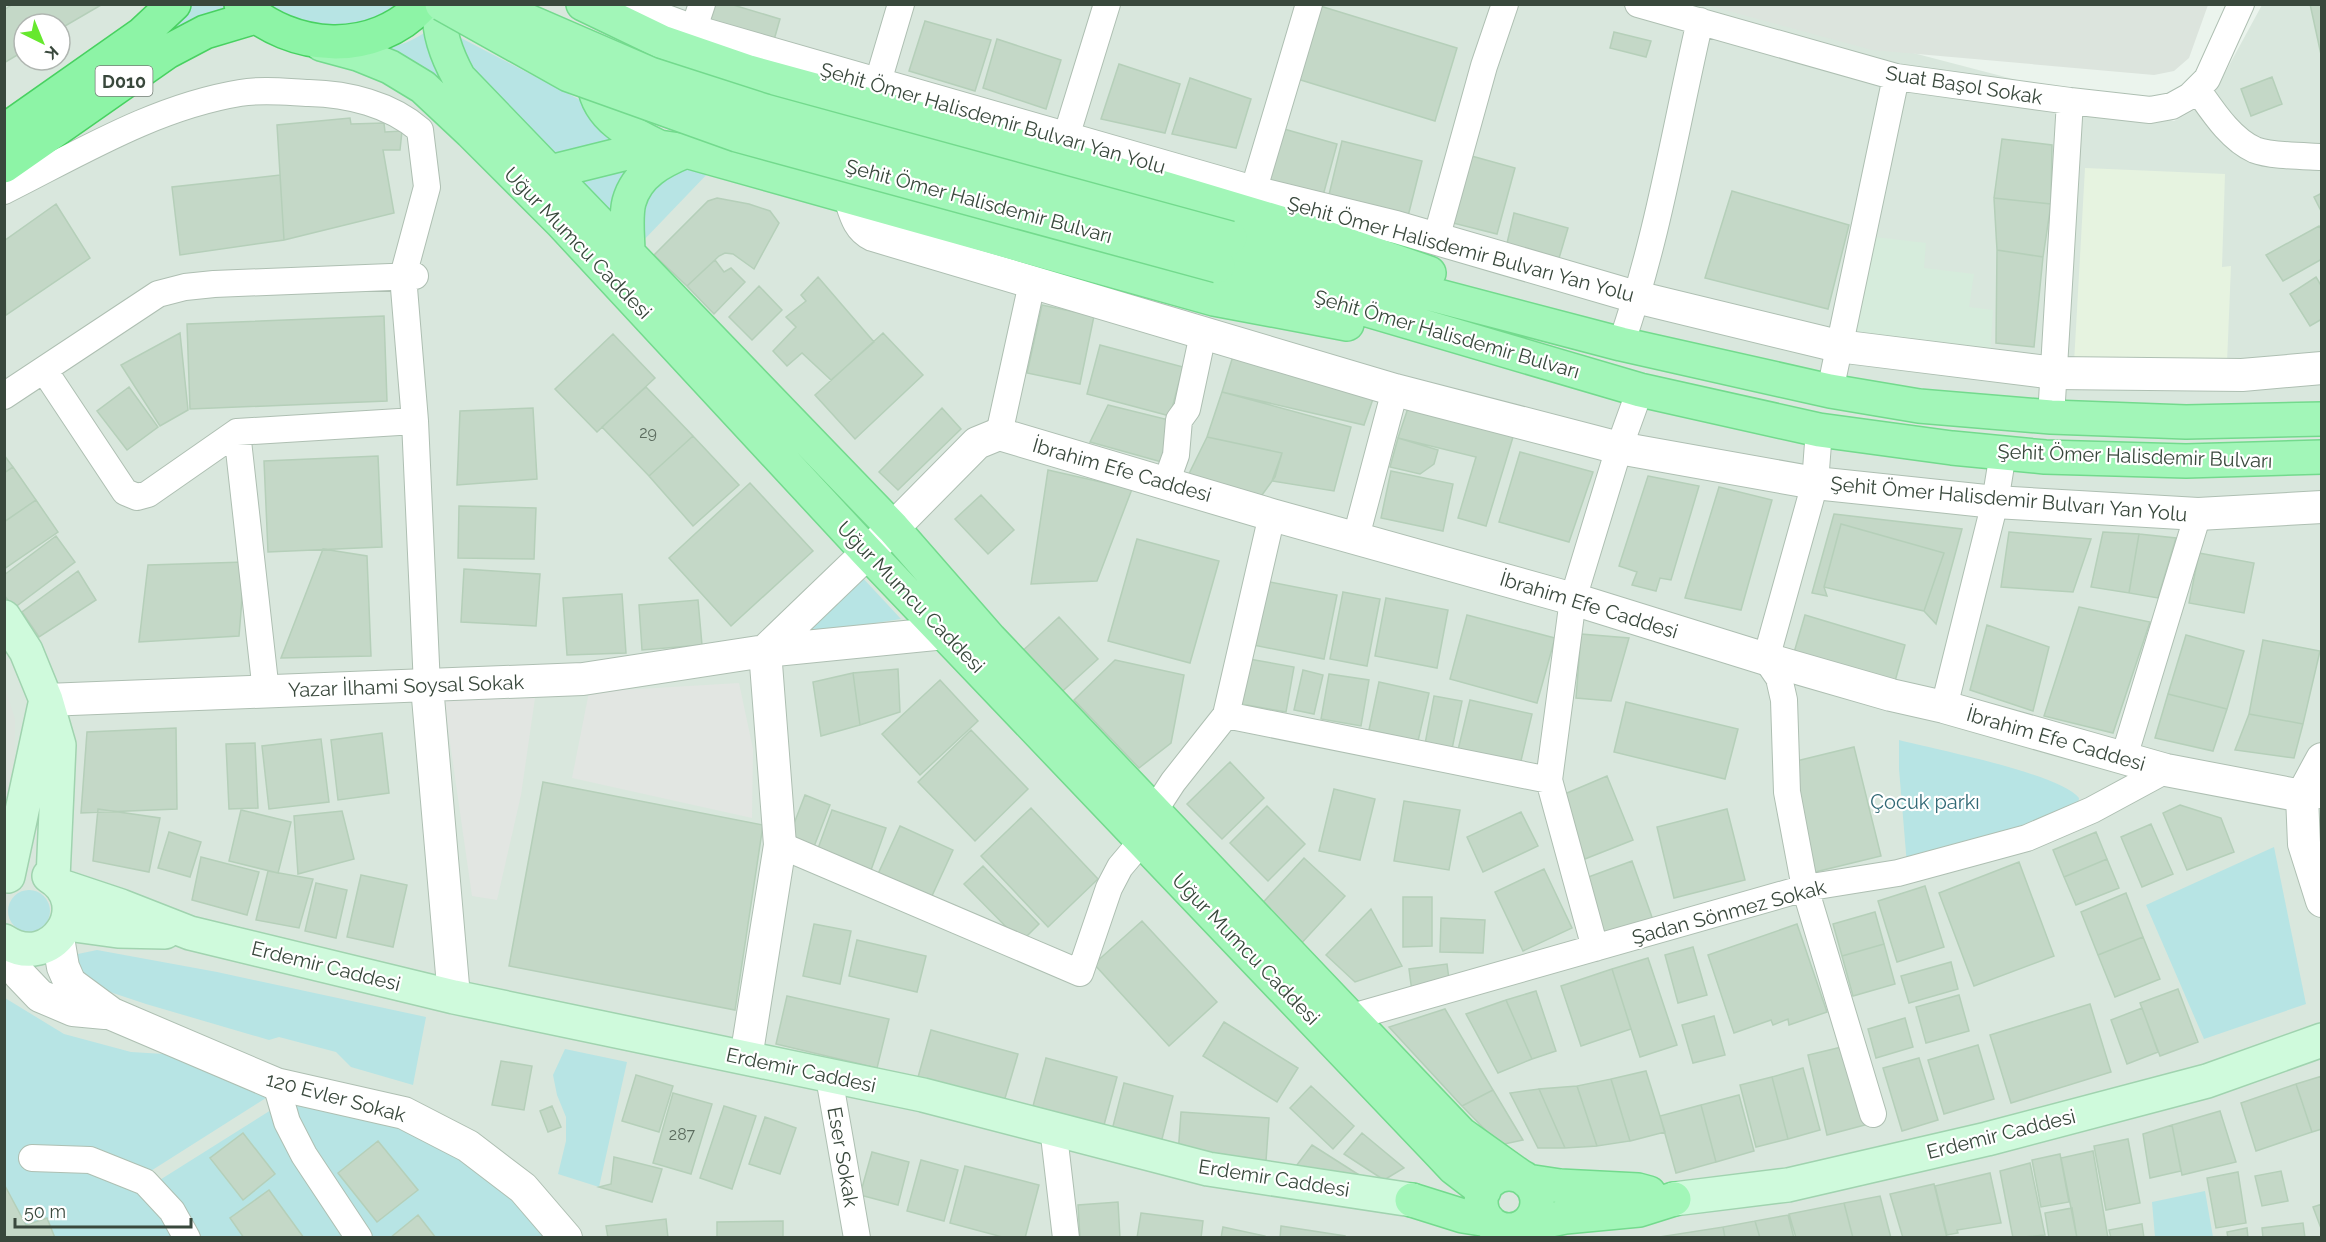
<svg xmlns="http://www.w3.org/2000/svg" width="2326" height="1242" viewBox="0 0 2326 1242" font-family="Raleway,sans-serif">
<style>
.residential{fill:#d9e7dd;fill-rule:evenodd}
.industrial{fill:#dce4dd}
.education{fill:#d6ecdc}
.medical{fill:#e6f3e0}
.green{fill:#b7e4e4}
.parking{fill:#e2e6e2}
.building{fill:#c4d8c7;stroke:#b5cfb9;stroke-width:1.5}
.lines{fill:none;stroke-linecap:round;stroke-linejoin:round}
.minor-casing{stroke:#aebfb2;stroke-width:28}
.tertiary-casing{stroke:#aebfb2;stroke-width:34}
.secondary-casing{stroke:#a0d3af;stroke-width:36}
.primary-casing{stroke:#73da8d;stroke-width:36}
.trunk-casing{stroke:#48d161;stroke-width:36}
.minor{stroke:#fff;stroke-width:26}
.tertiary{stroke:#fff;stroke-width:32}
.secondary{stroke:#cffadc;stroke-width:33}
.primary{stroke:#a2f6b8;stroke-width:33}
.trunk{stroke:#8df4a6;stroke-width:33}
.primary-bridge-casing{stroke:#73da8d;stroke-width:36;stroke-linecap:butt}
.primary-bridge{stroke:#a2f6b8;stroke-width:33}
.labels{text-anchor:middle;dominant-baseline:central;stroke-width:4.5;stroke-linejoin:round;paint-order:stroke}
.number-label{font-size:16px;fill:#5c6c5f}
.shield{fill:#fff;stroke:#747f76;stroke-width:1.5}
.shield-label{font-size:18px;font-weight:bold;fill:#39483c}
.street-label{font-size:20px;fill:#39483c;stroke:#fff}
.park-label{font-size:20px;fill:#316975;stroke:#fff}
</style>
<rect width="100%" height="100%" fill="#ebf4ed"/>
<path class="residential" d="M5 5H1729L2174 121 2209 102 2262 5H2321V1237L5 1238ZM24 24H60V60H24Z"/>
<path class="industrial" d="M1706 5H2208L2189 58 2174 71 2154 75 1872 50Z
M5 688 15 719V781L5 822Z"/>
<path class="education" d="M1875 237 1926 243 1924 268 1974 274 1969 307 1993 310 1990 355 1851 336Z"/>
<path class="medical" d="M2085 168 2225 174 2222 267 2231 266 2227 363H2074Z"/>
<path class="green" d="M189 5H227L233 10 143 45Z
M261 5H408L392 17 319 31Z
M427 31 523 160 382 49C400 46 413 41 427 31Z
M459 37 586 103 629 143 549 160 474 80Z
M637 160 615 221 574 180Z
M676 162 712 169 641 243 639 196Z
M861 576 901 619 799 635Z
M1899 740C1934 749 2061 774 2079 798L2078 805 2064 813 1907 865 1899 769Z
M2274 847 2306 1004 2204 1039 2146 905Z
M8 911a21 21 0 1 1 42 0a21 21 0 1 1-42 0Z
M97 950 217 972 426 1017 413 1085 351 1067 336 1052 279 1037 269 1040 146 1004 113 993 81 978 73 955Z
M5 998 64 1034 131 1052 181 1055 266 1098 146 1174 94 1170 135 1184 178 1237 5 1238Z
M565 1049 627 1062 599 1187 558 1174 566 1141V1117L557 1095 553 1075Z
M290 1098 422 1131 506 1183 552 1237H193L155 1183Z
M2205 1191 2213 1237H2155L2152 1202Z"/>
<path class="parking" d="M739 683 753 749 752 818 572 778 589 692Z
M536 691 521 795 497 900 472 896 443 694Z"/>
<path class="building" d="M13 4H100L101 5 60 29V24H24V51L4 63V10Z
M710 4H730L780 19 770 54 701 34Z
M2310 4H2322V59Z
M1317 5 1457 48 1435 121 1294 78Z
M925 21 991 40 975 91 909 71Z
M1614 32 1651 41 1646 57 1610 48Z
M997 39 1061 60 1046 109 983 88Z
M1119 64 1180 84 1165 133 1101 119Z
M2272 77 2282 104 2251 116 2241 89Z
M1190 78 1251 99 1236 148 1172 134Z
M350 118 351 124 384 123 385 132 402 131 400 150H383L394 213 284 240 277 125Z
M1277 127 1337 144 1321 203 1261 187Z
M2002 139 2052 145 2051 204 1994 198Z
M1342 141 1422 161 1406 224 1327 203Z
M1468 155 1515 168 1497 234 1449 222Z
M280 175 284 240 180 255 172 187Z
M1732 191 1849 225 1828 309 1705 278Z
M2322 193V213L2314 197Z
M717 198 749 204 770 211 779 223 754 269 733 254 725 253 719 256 687 286 654 255 708 201Z
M1994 198 2051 204 2043 257 1997 250Z
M56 204 90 258 6 315 4 241Z
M1514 213 1568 228 1557 265 1505 252Z
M2319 226 2322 230V259L2283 281 2266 255Z
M1997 250 2043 257 2034 347 1996 343Z
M715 260 724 272 731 268 745 282 714 314 687 286Z
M818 277 874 342 831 380 802 353 787 366 773 351 796 327 786 317 806 301 801 295Z
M2316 277 2322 287V319L2310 326 2290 294Z
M759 286 782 310 752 340 729 317Z
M1042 305 1094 316 1080 384 1027 373Z
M384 316 387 401 190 409 187 324Z
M180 333 188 410 160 426 121 365Z
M883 333 923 375 855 439 815 395Z
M613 334 655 378 597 432 555 389Z
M1100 345 1183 367 1170 416 1087 394Z
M1233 356 1374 396 1364 425 1222 392Z
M129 387 158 427 127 450 97 411Z
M646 387 693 436 649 476 602 427Z
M1222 392 1351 427 1334 491 1272 481 1282 453 1207 437Z
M1108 405 1177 422 1169 464 1090 442Z
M1409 405 1513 437 1486 526 1458 518 1476 457 1398 438Z
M533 408 537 479 457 485 460 411Z
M942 408 961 429 898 490 879 472Z
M693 436 739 485 693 526 649 476Z
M1207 437 1282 453 1275 477 1262 495 1184 484Z
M1398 438 1438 450 1434 464 1420 474 1390 467Z
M1520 452 1593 472 1569 542 1499 522Z
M4 455 13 467 4 473Z
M378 456 382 547 268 552 264 461Z
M13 467 36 500 4 522V473Z
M1048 470 1132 489 1097 581 1031 584Z
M1391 471 1453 484 1443 531 1381 518Z
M1648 476 1699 486 1671 580 1660 578 1656 591 1632 585 1637 572 1619 566Z
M750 483 813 551 731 626 669 558Z
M1719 487 1772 500 1741 610 1685 598Z
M981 495 1014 530 988 554 955 519Z
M36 500 58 532 4 569V522Z
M459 506 536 508 534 559 458 558Z
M1834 514 1962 529 1936 624 1924 611 1944 553 1841 524 1824 587 1827 596 1812 593Z
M1841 524 1944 553 1924 611 1824 587Z
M2009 532 2091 539 2073 592 2001 587Z
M2103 532 2139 534 2129 593 2091 587Z
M2139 534 2176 538 2158 598 2129 593Z
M56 536 75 562 14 608 4 595V575Z
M1137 539 1219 561 1190 663 1108 641Z
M323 549 367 556 371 656 281 658Z
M2199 553 2254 563 2244 613 2189 603Z
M245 562 239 636 139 642 148 565Z
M464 569 540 574 536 626 461 622Z
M78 571 96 600 39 637 22 612Z
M1265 581 1337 595 1324 659 1253 645Z
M1343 592 1380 599 1367 666 1330 659Z
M622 594 626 653 567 655 563 598Z
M1386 598 1448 610 1437 668 1375 656Z
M698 600 702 645 642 650 639 605Z
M2079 607 2150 622 2113 733 2044 716Z
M1467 615 1555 638 1537 703 1450 679Z
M1805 615 1905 645 1894 685 1793 656Z
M1059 617 1098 659 1055 698 1017 656Z
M1987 625 2049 647 2033 711 1970 690Z
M1581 634 1629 638 1611 701 1576 698Z
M2186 635 2244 651 2227 709 2168 694Z
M2263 640 2320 651 2303 724 2249 714Z
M1249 659 1294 667 1286 712 1241 704Z
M1115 660 1184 675 1171 743 1139 768 1074 700Z
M898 669 900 712 860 725 853 673Z
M1303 670 1323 675 1314 714 1294 710Z
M853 673 860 725 821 736 813 682Z
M1329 674 1369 680 1361 726 1321 719Z
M940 680 978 721 920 775 882 734Z
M1379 682 1429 693 1418 741 1369 730Z
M2168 694 2227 709 2213 751 2155 738Z
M1434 696 1462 701 1452 749 1425 744Z
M1470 700 1532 714 1520 765 1458 750Z
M1626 702 1738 729 1725 779 1614 752Z
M2249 714 2303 724 2294 758 2235 750Z
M176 728 177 809 81 813 87 732Z
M971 730 1028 789 975 841 918 782Z
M382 733 389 793 338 800 331 740Z
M321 739 329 802 269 809 262 746Z
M255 743 258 808 229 809 226 744Z
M1854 747 1881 856 1815 872 1788 763Z
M1230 762 1264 798 1222 839 1187 804Z
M1607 776 1633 840 1585 859 1560 796Z
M543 782 763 825 735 1010 509 966Z
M1334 789 1375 799 1360 860 1319 851Z
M805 795 830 805 810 857 785 847Z
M1404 801 1460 810 1449 870 1394 861Z
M2180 805 2221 818 2234 852 2187 870 2163 813Z
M1267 806 1305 844 1268 881 1230 843Z
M1031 808 1098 879 1048 927 981 856Z
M98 809 160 818 149 872 93 861Z
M1727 809 1745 880 1674 898 1657 827Z
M241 810 291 822 278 873 229 861Z
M832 810 886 828 870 873 816 854Z
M342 811 354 859 298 874 294 816Z
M1521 812 1538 846 1483 872 1467 837Z
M2151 824 2173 874 2142 887 2121 837Z
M900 826 953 850 931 898 878 874Z
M169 832 201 842 190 877 158 868Z
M2096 832 2107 859 2064 877 2053 850Z
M201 857 259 872 247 915 192 900Z
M1304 858 1345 896 1298 947 1257 909Z
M2107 859 2119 888 2076 905 2064 877Z
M1632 861 1653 920 1604 938 1583 879Z
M2019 862 2054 956 1974 986 1939 893Z
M983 866 1039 924 1021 942 964 884Z
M1544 869 1572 928 1523 951 1495 892Z
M268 871 313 879 299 928 256 920Z
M361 875 407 885 393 947 347 937Z
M316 883 347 890 336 938 305 931Z
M1925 886 1944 947 1897 962 1878 901Z
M2126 893 2143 937 2098 955 2081 912Z
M1403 897H1432V946L1403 947Z
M1371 909 1402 966 1355 982 1326 955Z
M1875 912 1884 944 1842 956 1833 924Z
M1441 918 1485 920 1483 953 1440 952Z
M1142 921 1217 1002 1169 1046 1094 964Z
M814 924 851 931 840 984 803 976Z
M1797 924 1827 1012 1789 1025 1788 1019 1773 1025 1771 1020 1734 1033 1708 955Z
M2143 937 2160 979 2115 997 2098 955Z
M857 940 926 956 917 992 849 976Z
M1884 944 1895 984 1853 996 1842 956Z
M1693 947 1707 995 1678 1003 1665 955Z
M1648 958 1677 1045 1640 1057 1612 969Z
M1951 962 1958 989 1909 1003 1901 976Z
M1447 964 1450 987 1412 992 1409 969Z
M1612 969 1631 1029 1581 1046 1561 986Z
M2178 989 2198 1042 2160 1056 2140 1003Z
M1536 991 1556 1051 1532 1059 1506 1000Z
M1959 995 1969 1031 1926 1043 1916 1007Z
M787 996 889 1019 877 1068 776 1044Z
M1506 1000 1532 1059 1498 1073 1466 1014Z
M2090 1004 2111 1072 2011 1103 1990 1035Z
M2142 1008 2158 1052 2127 1064 2111 1020Z
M1445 1009 1493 1090 1462 1106 1389 1027Z
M1714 1016 1725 1055 1693 1063 1682 1025Z
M1905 1018 1913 1047 1876 1058 1868 1029Z
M1224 1022 1298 1068 1277 1102 1203 1056Z
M931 1030 1018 1054 1003 1105 917 1081Z
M1978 1045 1994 1099 1944 1114 1928 1060Z
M1846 1046 1865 1125 1827 1135 1808 1055Z
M1046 1058 1117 1077 1104 1125 1033 1106Z
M1919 1058 1938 1120 1902 1131 1883 1068Z
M501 1061 532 1066 524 1110 492 1105Z
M1803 1068 1820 1130 1788 1139 1772 1077Z
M1646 1071 1665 1132 1630 1141 1611 1079Z
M636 1075 673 1086 659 1132 622 1121Z
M2322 1076V1129L2312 1132 2296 1084Z
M1772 1077 1788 1139 1756 1147 1740 1085Z
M1611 1079 1630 1141 1597 1146 1577 1086Z
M1124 1083 1173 1096 1161 1143 1112 1130Z
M2296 1084 2312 1132 2256 1151 2241 1103Z
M1311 1086 1354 1126 1333 1149 1290 1108Z
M1577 1086 1597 1146 1565 1148 1539 1089Z
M1539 1089 1565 1148H1538L1510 1093Z
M1493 1090 1523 1140 1500 1145 1462 1106Z
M673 1093 712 1104 691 1174 653 1163Z
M1739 1095 1754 1151 1716 1162 1701 1105Z
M1701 1105 1716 1162 1676 1173 1660 1116Z
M552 1106 561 1127 548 1132 540 1111Z
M724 1106 756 1116 732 1189 700 1178Z
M2220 1111 2236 1162 2182 1175 2172 1125Z
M1181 1112 1269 1118 1266 1161 1178 1155Z
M765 1117 796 1128 780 1174 749 1164Z
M2172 1125 2181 1171 2150 1178 2143 1134Z
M243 1133 275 1174 243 1200 210 1158Z
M1362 1133 1404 1168 1384 1180 1344 1154Z
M2128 1139 2140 1203 2106 1210 2094 1146Z
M378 1141 418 1190 377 1222 338 1173Z
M1312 1145 1367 1180 1290 1174Z
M2093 1151 2108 1238H2077L2061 1158Z
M872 1152 909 1162 898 1205 860 1195Z
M2060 1154 2069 1202 2041 1207 2032 1160Z
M614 1157 662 1169 652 1202 599 1187 611 1184Z
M921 1160 958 1170 944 1221 907 1211Z
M2030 1163 2045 1235 2013 1238 2000 1171Z
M965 1166 1039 1185 1025 1238H1006L950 1223Z
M2281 1171 2288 1201 2262 1206 2255 1176Z
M2238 1172 2246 1223 2216 1228 2207 1178Z
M1990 1173 2001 1223 1957 1230 1958 1233 1947 1235 1935 1186Z
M4 1184 26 1225 47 1218 55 1238H4Z
M1934 1184 1947 1238H1903L1890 1194Z
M269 1190 304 1238H244L230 1218Z
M1880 1196 1891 1238H1853L1844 1203Z
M1118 1202 1120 1238H1080L1078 1205Z
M1844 1203 1853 1238H1796L1789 1214Z
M2322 1204V1231L2313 1207Z
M2072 1208 2077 1238H2049L2045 1213Z
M1141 1213 1203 1221 1201 1238H1137Z
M418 1215 436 1238H390Z
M1788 1215 1794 1238H1760L1755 1221Z
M666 1219 668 1238H608L606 1226Z
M783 1221V1238H717V1222Z
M1755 1221 1760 1238H1725L1723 1227Z
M2303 1223 2305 1238H2263L2262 1228Z
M2142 1224 2144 1238H2111L2109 1230Z
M1281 1226 1345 1236V1238H1280Z
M1223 1227 1265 1236V1238H1221Z
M1723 1227 1725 1238H1653Z
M2247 1228 2248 1238H2228L2227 1232Z"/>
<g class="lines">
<g class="minor-casing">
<path id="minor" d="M1638 4 1896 77 2070 101 2150 110 2172 106 2190 96 2207 79 2241 4
M693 31 702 4
M877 85 901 4
M2197 89C2212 110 2230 139 2255 150 2270 156 2304 156 2322 157
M1066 137 1107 4
M4 191C80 153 155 107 240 93 262 89 287 92 309 93 348 94 390 104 420 130L427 187 403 276 415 421 427 686
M1253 192 1309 4
M1436 239 1484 66 1505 4
M1621 344C1658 239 1675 129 1700 21
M44 370 125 492 137 497 148 494 237 432 415 421
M1830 391 1896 77
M4 396 158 294 185 287 214 284 415 276
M2051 417 2070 101
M1819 430 1815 483 1766 659 1779 678 1784 700 1787 792 1805 888 1873 1114
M237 432 266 692
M999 434 1032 283
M1166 483 1176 455 1179 420 1187 409 1203 334
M1356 537 1395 390
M1944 707 1995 502 2003 453
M1226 715 1549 780
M2124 757 2198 514
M1154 811 1173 782 1226 715 1272 515
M780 845 1080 973 1109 888 1120 867 1142 841
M1595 948 1549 780 1573 599 1619 448 1640 390
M1352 1017 1805 888 1898 873 2027 838 2092 810 2166 770
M829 1077 857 1238
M276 1084 287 1122 304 1155 359 1238
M1053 1127 1066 1238
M32 1158 90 1160 145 1182 172 1211 187 1238
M1510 1230 1512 1238"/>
</g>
<g class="tertiary-casing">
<path id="tertiary" d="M620 4 693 31 1253 192 1396 227 1636 297 1838 346 2055 373 2242 375 2322 368
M850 198C855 213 858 228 873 235L1395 390 1619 448 1815 483 1995 502 2198 514 2322 507
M765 651 893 528 977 443 999 434 1272 515 1573 599 1766 659 1891 695 1944 707 2166 770 2302 796 2322 791
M427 686 454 997
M46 700 583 679 765 651 945 633
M2322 759 2302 796 2304 844 2322 901
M58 938 63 967 70 983 112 1014 276 1084 404 1113 468 1146 523 1188 566 1238
M11 945 19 974 40 996 73 1010 105 1013
M746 1058 780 845 765 651"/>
</g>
<g class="secondary-casing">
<path id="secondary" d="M4 617 26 651 46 700 59 745 53 878
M8 876 45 704
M61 886 121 906 190 933 454 997 923 1095 1208 1169 1412 1200
M67 924 118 931 165 932
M4 941C52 973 96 904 49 876
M1674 1199 1788 1185 1987 1139 2207 1081 2322 1040"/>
</g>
<g class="primary-casing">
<path id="primary" d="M439 4C438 32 446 54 459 78L893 528 990 639 1461 1134 1520 1176
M583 4 662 42 749 72 1067 159 1304 230 1429 273
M321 44 358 54 390 67 423 87 471 132 561 222 867 552 1440 1153 1454 1168 1484 1191
M595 63C591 71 593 77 594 85 599 119 632 134 659 147
M534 176 639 150 659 147 686 151 1214 299 1347 324
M1230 238 1362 276 1621 344 1830 391 1919 406 2051 417 2186 422 2322 419
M628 253C628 238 625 217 629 202 637 173 662 161 686 151
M1218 266 1640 390 1819 430 1952 448 2045 457 2186 461 2322 457
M1481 1202a28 28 0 1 1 56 0a28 28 0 1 1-56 0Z
M1527 1181 1560 1186 1638 1190 1649 1193
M1412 1200 1463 1216 1488 1220
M1526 1225 1565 1217 1639 1210 1674 1199"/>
</g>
<g class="trunk-casing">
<path id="trunk" d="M241 4C292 52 374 57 423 4
M4 131 142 34 174 4
M4 166 167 52 205 32 255 17"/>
</g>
<use href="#minor" class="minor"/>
<use href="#tertiary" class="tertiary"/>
<use href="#secondary" class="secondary"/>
<use href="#primary" class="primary"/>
<use href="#trunk" class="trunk"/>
<g class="primary-bridge-casing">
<path id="primary-bridge" d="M442 4 569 75 737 135 1218 266
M496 4 514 15 650 74 765 111 1230 238"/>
</g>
<use href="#primary-bridge" class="primary-bridge"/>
</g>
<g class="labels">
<g class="number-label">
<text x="648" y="432">29</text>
<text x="682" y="1134">287</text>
</g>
<rect class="shield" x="95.5" y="66" width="57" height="30" rx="4.5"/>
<g class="shield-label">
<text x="124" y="81">D010</text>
</g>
<g class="street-label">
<text transform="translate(1964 85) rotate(9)">Suat Başol Sokak</text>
<text transform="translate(993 118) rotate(16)">Şehit Ömer Halisdemir Bulvarı Yan Yolu</text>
<text transform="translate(979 201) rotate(15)">Şehit Ömer Halisdemir Bulvarı</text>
<text transform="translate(578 243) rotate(46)">Uğur Mumcu Caddesi</text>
<text transform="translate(1461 249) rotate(15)">Şehit Ömer Halisdemir Bulvarı Yan Yolu</text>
<text transform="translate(1447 334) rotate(16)">Şehit Ömer Halisdemir Bulvarı</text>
<text transform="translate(2135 456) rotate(2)">Şehit Ömer Halisdemir Bulvarı</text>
<text transform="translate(1122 470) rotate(16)">İbrahim Efe Caddesi</text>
<text transform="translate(2009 499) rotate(5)">Şehit Ömer Halisdemir Bulvarı Yan Yolu</text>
<text transform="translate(911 597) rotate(46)">Uğur Mumcu Caddesi</text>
<text transform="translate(1589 605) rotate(17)">İbrahim Efe Caddesi</text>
<text transform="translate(406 686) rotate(-2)">Yazar İlhami Soysal Sokak</text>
<text transform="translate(2056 739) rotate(16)">İbrahim Efe Caddesi</text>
<text transform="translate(1729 912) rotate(-15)">Şadan Sönmez Sokak</text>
<text transform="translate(1246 949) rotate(46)">Uğur Mumcu Caddesi</text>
<text transform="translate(326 966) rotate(14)">Erdemir Caddesi</text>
<text transform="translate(801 1070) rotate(12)">Erdemir Caddesi</text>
<text transform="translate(336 1097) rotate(15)">120 Evler Sokak</text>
<text transform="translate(2001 1134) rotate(-14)">Erdemir Caddesi</text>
<text transform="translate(843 1157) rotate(80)">Eser Sokak</text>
<text transform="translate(1274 1178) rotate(9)">Erdemir Caddesi</text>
</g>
<g class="park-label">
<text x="1925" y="802">Çocuk parkı</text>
</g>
</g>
<rect width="2326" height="1242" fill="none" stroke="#39483c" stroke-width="12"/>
<g transform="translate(42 42) rotate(137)"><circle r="28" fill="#ffffff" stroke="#b0b6b1" stroke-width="1.5"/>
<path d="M0-4.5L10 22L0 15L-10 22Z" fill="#66e82e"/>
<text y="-9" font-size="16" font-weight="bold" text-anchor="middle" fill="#39483c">K</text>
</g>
<path d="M15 1218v9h176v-9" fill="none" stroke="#39483c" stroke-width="3"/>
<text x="24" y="1218" font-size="18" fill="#39483c" stroke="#ffffff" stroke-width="4.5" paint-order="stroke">50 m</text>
</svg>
